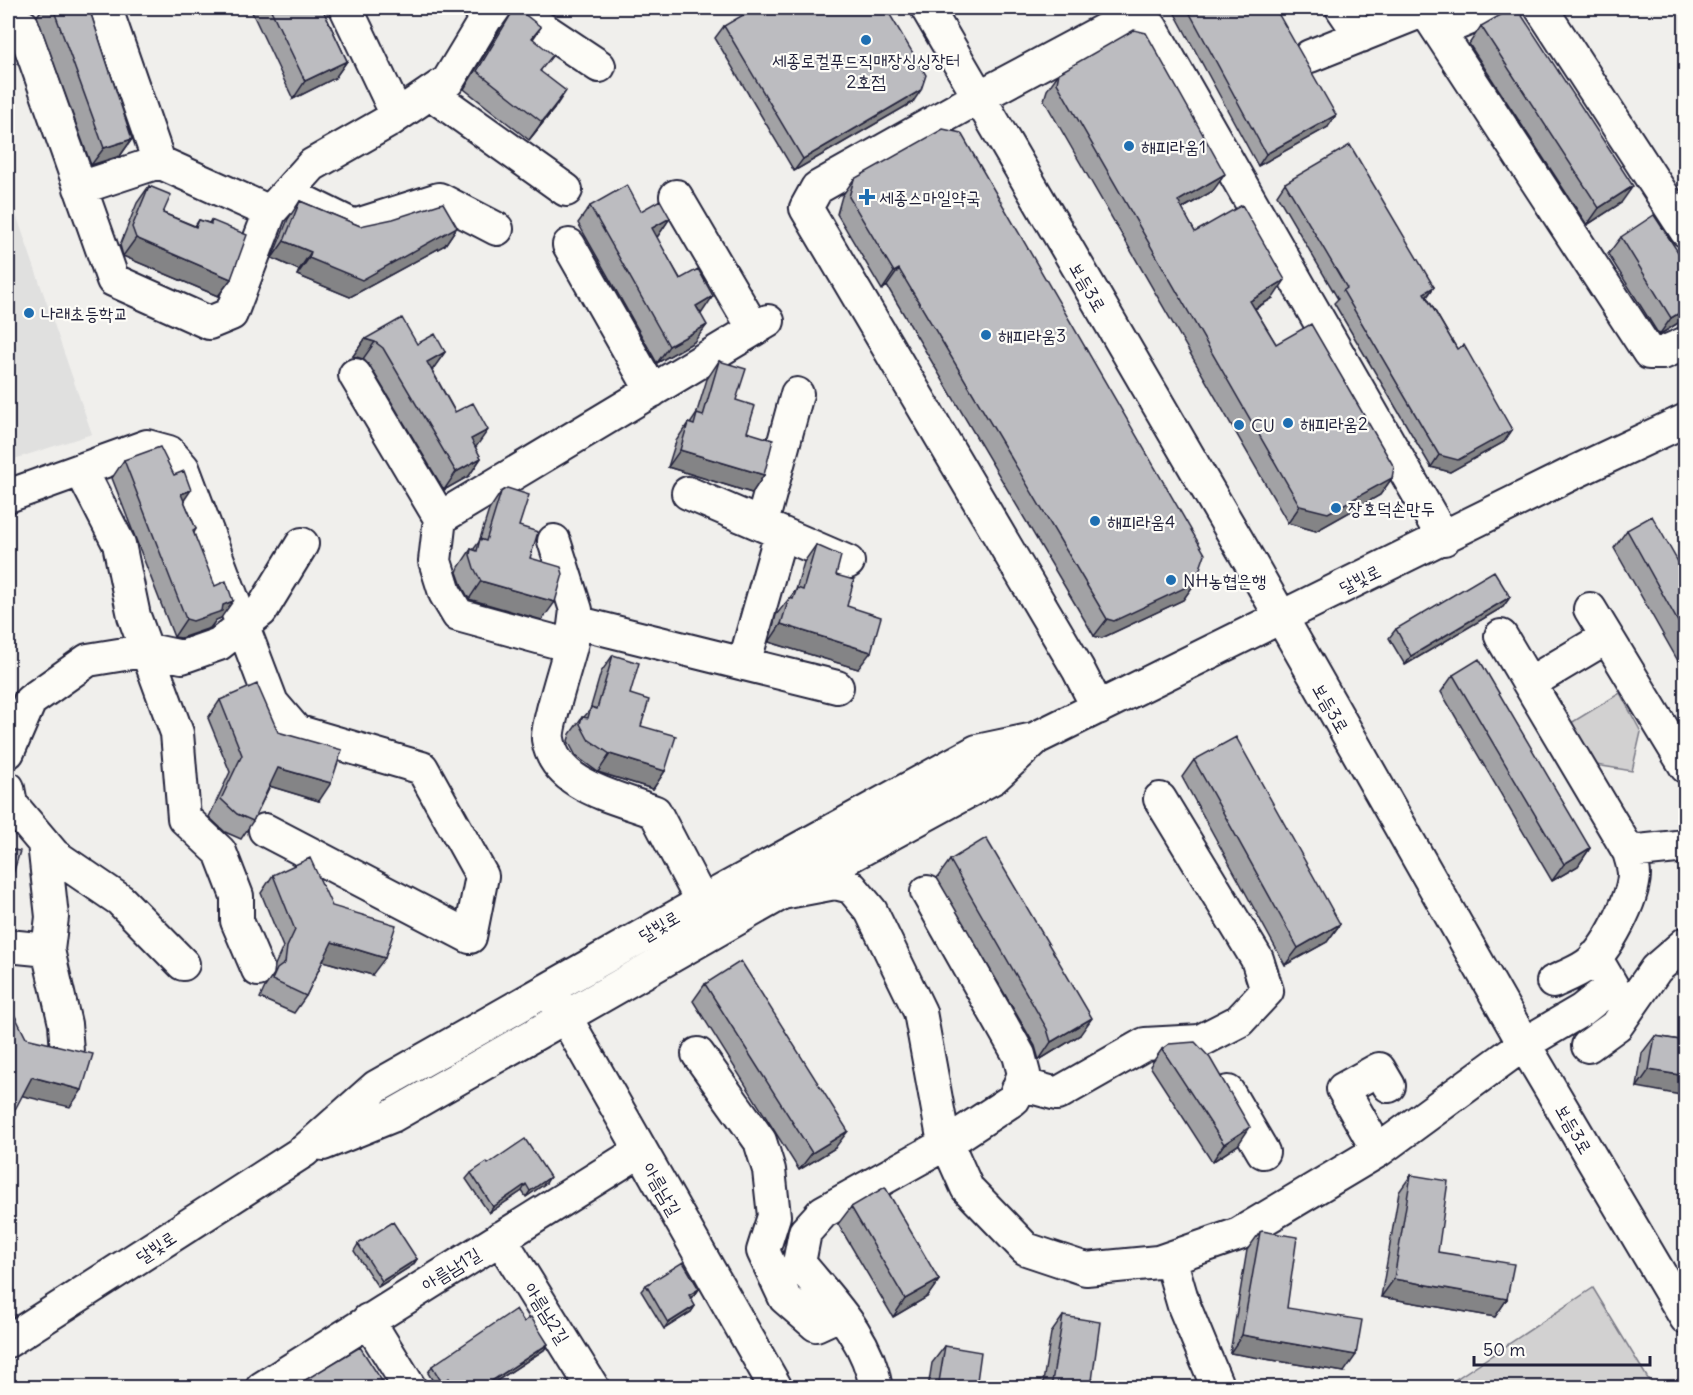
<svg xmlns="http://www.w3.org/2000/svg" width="1693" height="1395" viewBox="0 0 1693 1395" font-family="Delius,'Poor Story',sans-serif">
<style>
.built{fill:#e0e0df}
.green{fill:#d2d1d1;stroke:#7a7a86;stroke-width:1.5}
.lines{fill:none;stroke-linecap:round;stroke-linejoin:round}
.minor-casing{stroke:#22223b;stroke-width:36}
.minor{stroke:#fdfcf7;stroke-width:32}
.wall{fill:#a2a2a5;stroke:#22223b;stroke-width:1.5}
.shaded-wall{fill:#848486;stroke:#22223b;stroke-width:1.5}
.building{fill:#bcbcc0;stroke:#22223b;stroke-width:1.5}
.poi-dot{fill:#1f6fb2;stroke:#fdfcf7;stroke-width:2}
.labels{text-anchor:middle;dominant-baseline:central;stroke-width:4.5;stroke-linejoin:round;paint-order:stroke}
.poi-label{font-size:18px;fill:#22223b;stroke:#fdfcf7;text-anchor:start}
.street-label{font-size:18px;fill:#22223b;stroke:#fdfcf7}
</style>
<rect width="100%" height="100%" fill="#f0efec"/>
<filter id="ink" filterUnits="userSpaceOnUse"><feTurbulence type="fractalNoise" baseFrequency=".0167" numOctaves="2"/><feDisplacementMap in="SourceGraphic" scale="12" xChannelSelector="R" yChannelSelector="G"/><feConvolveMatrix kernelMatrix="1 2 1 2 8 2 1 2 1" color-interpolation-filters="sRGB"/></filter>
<g filter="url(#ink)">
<path class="built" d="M8 191 92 434 8 461Z"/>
<path class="green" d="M1620 693 1641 732 1632 771 1596 765 1571 723Z
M1593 1288 1653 1387H1444Z"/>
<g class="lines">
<g class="minor-casing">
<path id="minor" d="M346 8 397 115
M927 8 1247 557 1524 1044 1686 1318
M1342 8 1361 36
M1541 8 1686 231
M107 12 159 162
M23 26 113 280 209 323 231 314 270 212 312 165 389 121 448 81 492 8 521 14 599 66
M1439 31 1495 8
M1310 56 1425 10 1649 353H1663L1686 343
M430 93 566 190
M80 188 159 162 270 212
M287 193 354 226 439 199 497 229
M676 196 754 329
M569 245 652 391
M355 375 440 518 435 561 445 593 458 615 571 646C567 662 546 727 548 739 555 787 617 797 655 812L702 902
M81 470 119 544 134 616 177 733 184 818 220 852 237 896V921L258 970
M688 493 781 533 744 664
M8 496 147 446 169 452 183 468 272 703 296 731 422 768 482 876 470 937 265 830
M440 518 768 321
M762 523 797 394
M781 533 848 562
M554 541 576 610 572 642
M1590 609 1686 767
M575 622 837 687
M1501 636 1629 852C1631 859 1634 867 1634 875 1633 899 1607 951 1587 965 1577 972 1564 977 1553 982
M1530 683 1607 637
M1098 708 1078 669 806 208 817 188 977 98 1134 14 1151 27 1444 539
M8 752 30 701 88 660 149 650 182 657 219 644 261 611 302 544
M8 788 11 804 54 855 120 900 183 964
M1629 852 1686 846
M782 893 835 883 851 887 871 911 920 1012 942 1132 967 1188 1026 1249 1086 1269 1158 1262 1239 1234 1378 1151 1524 1044 1582 1010 1612 986 1595 957
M8 946 48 950 52 917 44 843
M48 950 65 1024 67 1052
M554 997 776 1388
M1588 1046 1617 1025 1656 969 1686 943
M698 1054 760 1141 769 1170 774 1216 763 1251 785 1298 816 1325 840 1314
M1020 1084 1057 1094 1145 1044 1200 1041 1239 1021 1267 991 1257 959 1160 799
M1228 1092 1263 1152
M323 1144 392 1116 782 893 993 778 1034 740
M1378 1151 1343 1089 1379 1069 1389 1086
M500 1238 593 1388
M1170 1258 1184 1306 1218 1388
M368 1320 410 1388
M8 1341 304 1151 376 1087 702 902 977 751 1034 739 1573 473 1686 420
M262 1388 640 1151
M876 1388C868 1337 831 1302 799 1263L805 1232 823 1212 947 1143 1014 1099 1024 1074 1019 1055 927 892"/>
</g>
<use href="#minor" class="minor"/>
</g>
<path class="wall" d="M43 8H89L132 139 120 156 91 165 37 16Z
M250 8H322L347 61 335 78 293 99Z
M1172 8H1275L1328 127 1258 166Z
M513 11 541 27 533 39 541 72 554 109 529 140 464 89 501 28Z
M724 26 913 102 794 171 715 38Z
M1481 26 1621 203 1587 225 1469 44Z
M1059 73 1213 191 1182 209 1195 232 1273 298 1255 309 1276 344 1392 478 1380 495 1316 531 1288 523 1044 100 1047 90Z
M854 179 1195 583 1183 600 1102 638 1094 636 887 286 882 290 837 214 842 196Z
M1285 183 1434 287 1427 297 1457 349 1512 430 1504 442 1450 472 1431 467 1334 303 1338 299 1277 195Z
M149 186 163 213 195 226 199 220 209 223 211 220 231 279 218 296 123 256 120 245 137 203Z
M300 201 360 226 457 227 445 245 350 297 297 275 299 270 272 258 288 219Z
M590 206 641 211 670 218 658 236 656 237 701 314 694 342 657 363 578 223Z
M1621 237 1678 252H1686V318L1659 335 1608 254Z
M365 339 417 344 445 352 432 370 481 458 469 476 444 490 370 366 363 359 353 356Z
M719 361 736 400 747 432 764 475 752 493 668 467 676 441 688 423 690 424 696 415 707 379Z
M124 460 184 501 196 529 194 533 221 618 216 620 210 628 181 638 174 637 112 478Z
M501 492 519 526 530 558 542 620 469 599 462 586 457 572 459 567 471 549 473 550 479 542 489 510Z
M1627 530 1686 576V675L1614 548Z
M816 545 836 575 847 606 858 669 769 642 776 615 796 590 804 562Z
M1510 597 1503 607 1405 665 1389 638 1396 629Z
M613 655 630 694 641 726 665 771 653 789 598 772 576 756 568 741 570 734 582 717H584L590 710 601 672Z
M1453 675 1590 848 1578 866 1552 881 1441 692Z
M220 700 278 732 319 801 270 786 253 821 241 839 225 832 209 817 230 772 208 718Z
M1194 760 1340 924 1327 942 1285 965 1182 777Z
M950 860 1080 1035 1039 1060 1035 1046 937 878Z
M273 875 372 975 323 961 306 996 294 1013 260 998 265 987 274 974 275 965 283 947 261 893Z
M705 984 835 1148 799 1170 693 1001Z
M1655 1036 1686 1041 1637 1087 1642 1053Z
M1162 1049 1238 1145 1212 1162 1150 1066Z
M488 1164 546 1183 526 1197 522 1191 489 1213 466 1179 471 1173Z
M1411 1175 1438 1252 1507 1299 1495 1317 1381 1297 1399 1192Z
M851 1207 939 1280 927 1297 893 1317 838 1224Z
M1260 1232 1287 1308 1344 1372 1230 1353 1247 1250Z
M358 1244 417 1259 413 1265 378 1287 354 1251Z
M646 1285 699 1289 695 1295 690 1298 695 1306 691 1312 664 1329 641 1291Z
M1063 1316 1091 1388H1042L1051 1333Z
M524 1322 548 1344 544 1350 486 1388H447L445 1384 440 1388H437L428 1373 432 1366Z
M945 1346 976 1388H928L932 1363Z"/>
<path class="shaded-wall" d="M347 61 335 78 293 99 305 81Z
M921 90 913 102 794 171 803 159Z
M566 91 554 109 529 140 542 122Z
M1336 115 1328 127 1258 166 1266 154Z
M132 139 120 156 91 165 104 148Z
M1225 174 1213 191 1165 218 1178 201Z
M1633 186 1621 203 1587 225 1599 208Z
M670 218 658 236 640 246 652 228Z
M457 227 445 245 350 297 297 275 309 258Z
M136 238 231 279 218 296 123 256Z
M284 241 311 252 299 270 272 258Z
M899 269 887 286 882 290 894 272Z
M1285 280 1273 298 1238 318 1250 301Z
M1434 287 1425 299 1424 293Z
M713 296 701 314 696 306Z
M1686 309V318L1659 335 1671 318Z
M707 325 694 342 657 363 669 346Z
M365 339 375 342 363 359 353 356Z
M445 352 433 369 415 379 427 362Z
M488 430 476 447 459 457 471 439Z
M1512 430 1504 442 1450 472 1431 467 1439 455Z
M680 450 764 475 752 493 668 467Z
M481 458 469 476 444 490 456 472Z
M1392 478 1380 495 1316 531 1288 523 1300 506Z
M191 490 179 508 181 494Z
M481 581 555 602 542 620 469 599Z
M1195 583 1183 600 1102 638 1094 636 1107 619Z
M1510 597 1503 607 1405 665 1411 656Z
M233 601 221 618 216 620 210 628 181 638 174 637 186 619Z
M781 624 871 652 858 669 769 642Z
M610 754 665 771 653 789 598 772Z
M278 768 331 783 319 801 266 785Z
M1590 848 1578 866 1552 881 1564 864Z
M1340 924 1327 942 1285 965 1298 948Z
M332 942 385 958 372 975 320 960Z
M1092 1018 1080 1035 1039 1060 1051 1042Z
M1649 1070 1686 1076V1096L1637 1087Z
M32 1077 82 1090 70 1107 19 1095Z
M1250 1127 1238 1145 1212 1162 1224 1144Z
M848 1131 835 1148 799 1170 812 1153Z
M550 1177 546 1183 526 1197 530 1191Z
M526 1184 522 1191 489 1213 493 1207Z
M417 1259 413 1265 378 1287 382 1281Z
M1394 1279 1507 1299 1495 1317 1381 1297Z
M939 1280 927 1297 893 1317 905 1299Z
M699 1289 695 1295 685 1301 689 1295Z
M695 1306 691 1312 664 1329 668 1323Z
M1242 1335 1356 1355 1344 1372 1230 1353Z
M548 1344 544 1350 486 1388H481Z
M449 1378 445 1384 439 1388 442 1383Z"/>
<path class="building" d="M53 8H89L132 139 104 148Z
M270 8H322L347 61 305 81Z
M755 8H886L926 75 921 90 803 159 724 26Z
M1187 8H1275L1336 115 1266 154Z
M1513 8H1517L1633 186 1599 208 1481 26Z
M513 11 523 13 541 27 532 38 553 55 540 71 566 91 542 122 477 71Z
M1134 30 1146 33 1225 174 1178 201 1195 232 1242 205 1285 280 1250 301 1276 344 1311 324 1394 467 1392 478 1328 513 1300 506 1057 83 1059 73Z
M943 129 961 133 1205 554 1195 583 1114 621 1107 619 899 269 894 272 849 197 854 179Z
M1350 145 1434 287 1424 293 1457 349 1464 345 1512 430 1458 460 1439 455 1343 291 1347 288 1285 183Z
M627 185 641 211 660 200 670 218 652 228 680 279 698 269 713 296 696 306 707 325 669 346 590 206Z
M149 186 171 195 163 213 196 227 199 220 211 224V220L247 235 231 279 136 238 132 227Z
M300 201 360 226 393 219 443 203 457 227 362 280 309 258 311 252 284 241Z
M1654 215 1678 252 1683 249 1686 252V309L1671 318 1621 237Z
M402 318 417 344 435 334 445 352 427 362 455 412 473 403 488 430 471 439 481 458 456 472 383 348 375 342 365 339Z
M719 361 746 369 736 400 755 406 747 432 773 440 764 475 680 450 688 423 694 425 697 414 703 416Z
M160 447 174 475 184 471 191 490 181 494 196 529 193 531 215 586 226 581 233 601 223 605 222 611 193 621 186 619 124 460Z
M507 488 529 495 519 526 538 532 530 558 561 567 563 574 555 602 481 581 474 568 470 555 471 549 477 551 480 539 486 541 501 492Z
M1652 516 1686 576V636L1627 530Z
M816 545 841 556 836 575 854 580 847 606 881 617 871 652 781 624 789 598 793 599 797 588 803 590Z
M1494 571 1510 597 1411 656 1396 629Z
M613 655 639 663 630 694 649 700 641 726 676 736 665 771 610 754 588 739 580 724 582 717 588 718 591 707 597 709Z
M1479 659 1590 848 1564 864 1453 675Z
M257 684 278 732 342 750 331 783 278 768 253 821 237 814 221 799 242 755 220 700Z
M1236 737 1340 924 1298 948 1194 760Z
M986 838 1092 1018 1051 1042 1047 1029 950 860Z
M8 849 20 851 9 887 8 886Z
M310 858 332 906 396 925 385 958 332 942 306 996 272 980 277 969 285 963 287 947 295 930 273 875Z
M741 961 848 1131 812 1153 705 984Z
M8 1002 26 1038 93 1054 82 1090 32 1077 8 1123Z
M1655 1036 1686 1041V1076L1649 1070Z
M1195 1042 1210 1058 1250 1127 1224 1144 1162 1049 1169 1044Z
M525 1139 550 1177 530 1191 526 1184 493 1207 471 1173 487 1162 488 1164Z
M1411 1175 1448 1181 1438 1252 1514 1264 1507 1299 1394 1279Z
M885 1187 939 1280 905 1299 851 1207Z
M393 1222 417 1259 382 1281 358 1244Z
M1262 1231 1297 1237 1287 1308 1362 1320 1356 1355 1242 1335 1260 1232Z
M683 1262 699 1289 689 1295 695 1306 668 1323 646 1285Z
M516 1309 524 1322 531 1317 548 1344 481 1388H455L449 1378 442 1383 432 1366Z
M1063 1316 1100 1322 1091 1388H1051Z
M945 1346 981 1352 976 1388H938Z
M360 1347 384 1384 378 1388H292Z"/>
</g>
<g class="poi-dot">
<circle cx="866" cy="40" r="6"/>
<circle cx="1129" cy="146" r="6"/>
<path d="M864 188h6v6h6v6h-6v6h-6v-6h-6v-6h6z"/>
<circle cx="29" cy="313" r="6"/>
<circle cx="986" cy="335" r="6"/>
<circle cx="1288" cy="423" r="6"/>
<circle cx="1239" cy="425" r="6"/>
<circle cx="1336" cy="508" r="6"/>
<circle cx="1095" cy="521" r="6"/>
<circle cx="1171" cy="580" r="6"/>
</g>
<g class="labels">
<g class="poi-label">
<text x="866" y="60" text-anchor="middle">세종로컬푸드직매장싱싱장터<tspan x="866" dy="21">2호점</tspan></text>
<text x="1141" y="146">해피라움1</text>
<text x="879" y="197">세종스마일약국</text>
<text x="41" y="313">나래초등학교</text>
<text x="998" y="335">해피라움3</text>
<text x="1300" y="423">해피라움2</text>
<text x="1251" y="425">CU</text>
<text x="1348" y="508">장호덕손만두</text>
<text x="1107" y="521">해피라움4</text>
<text x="1183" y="580">NH농협은행</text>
</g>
<g class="street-label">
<text transform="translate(1088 287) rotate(60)">보듬3로</text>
<text transform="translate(1360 579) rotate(-26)">달빛로</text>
<text transform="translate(1331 708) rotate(60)">보듬3로</text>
<text transform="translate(659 926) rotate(-30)">달빛로</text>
<text transform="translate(1574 1129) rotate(60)">보듬3로</text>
<text transform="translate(662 1189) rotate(60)">아름남길</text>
<text transform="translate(156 1247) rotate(-33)">달빛로</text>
<text transform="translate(451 1269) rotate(-32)">아름남1길</text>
<text transform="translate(547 1313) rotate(58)">아름남2길</text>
</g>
</g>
<rect width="1693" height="1395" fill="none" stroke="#fdfcf7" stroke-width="30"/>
<rect x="15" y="15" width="1663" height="1365" fill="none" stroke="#22223b" stroke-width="2" filter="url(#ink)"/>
<path d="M1474 1356v9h176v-9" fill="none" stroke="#22223b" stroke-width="3"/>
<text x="1483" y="1356" font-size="18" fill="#22223b" stroke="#fdfcf7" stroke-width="4.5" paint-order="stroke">50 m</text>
</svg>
